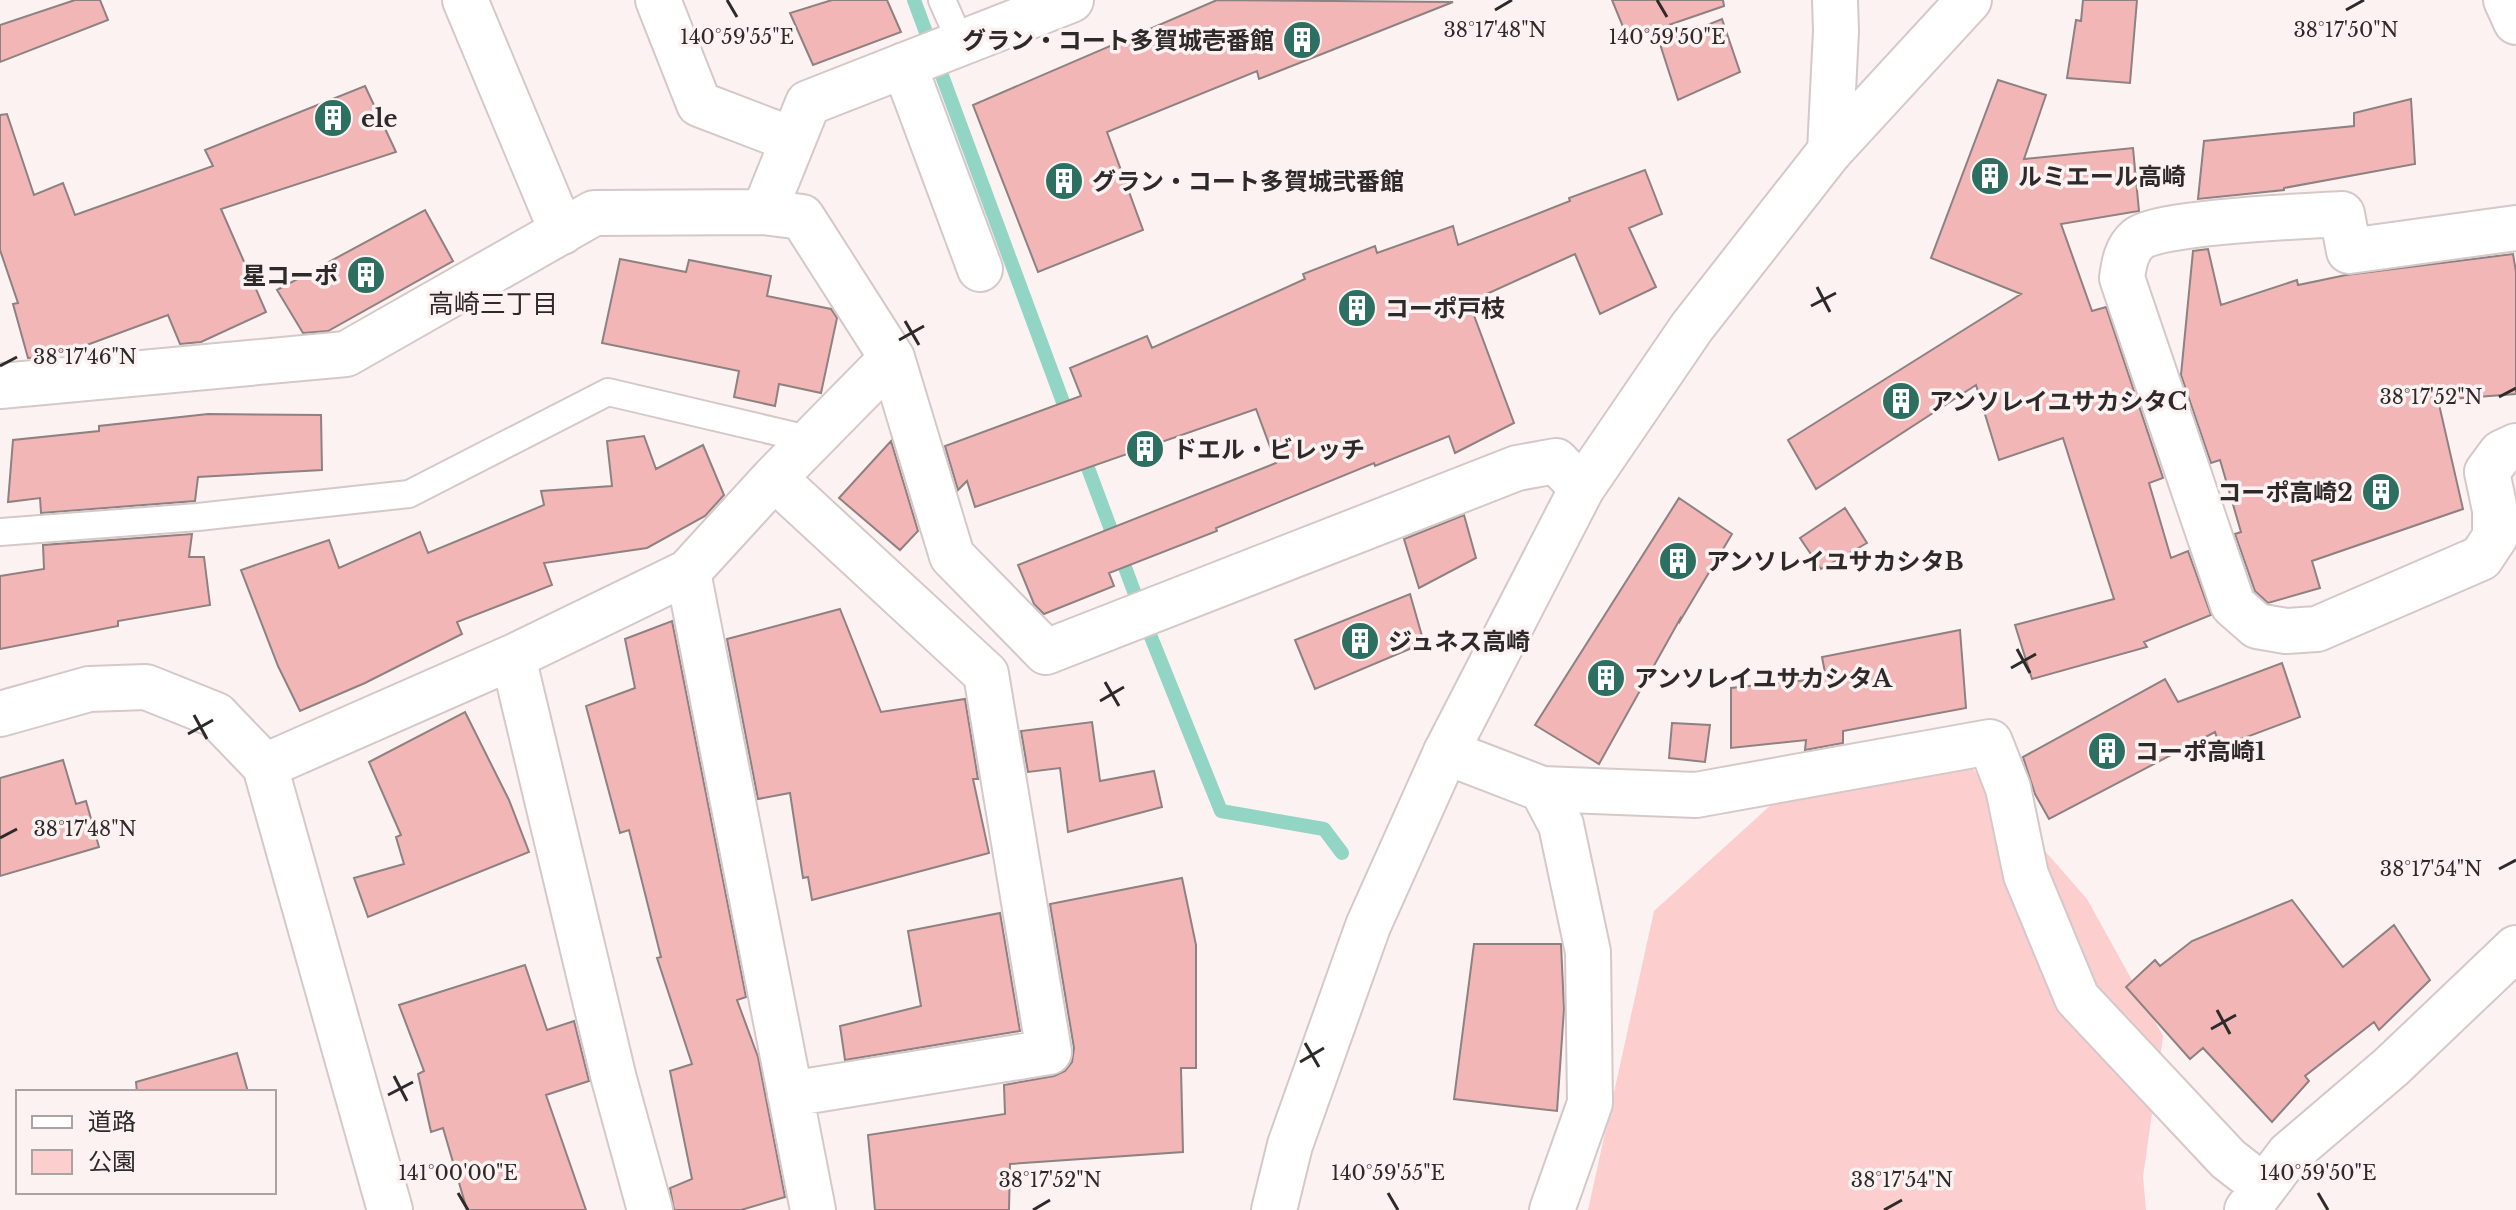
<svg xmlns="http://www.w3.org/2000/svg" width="2516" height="1210" viewBox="0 0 2516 1210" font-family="'Libre Baskerville','Noto Sans JP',serif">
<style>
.green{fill:#fccecd}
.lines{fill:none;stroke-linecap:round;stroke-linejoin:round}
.stream{stroke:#93d5c5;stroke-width:14}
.building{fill:#f3b6b6;stroke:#8d8181;stroke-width:2}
.service-casing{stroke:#d5c8c8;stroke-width:30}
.minor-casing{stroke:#d5c8c8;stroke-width:48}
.tertiary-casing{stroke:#d5c8c8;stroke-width:48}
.service{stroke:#fff;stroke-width:26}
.minor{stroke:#fff;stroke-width:44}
.tertiary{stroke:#fff;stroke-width:44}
.ticks{fill:none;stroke:#2f2a2a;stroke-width:3}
.labels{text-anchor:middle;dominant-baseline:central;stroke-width:7;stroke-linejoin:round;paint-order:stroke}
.poi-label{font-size:24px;font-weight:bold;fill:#2f2a2a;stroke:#fdf2f2;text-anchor:start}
.neighbourhood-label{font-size:26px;fill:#2f2a2a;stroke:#fdf2f2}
.ticks-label{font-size:20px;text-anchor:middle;fill:#2f2a2a;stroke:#fdf2f2;stroke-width:7;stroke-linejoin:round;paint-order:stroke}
</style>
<rect width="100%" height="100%" fill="#fdf2f2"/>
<path class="green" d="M1838 744 1953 746 2087 899 2163 1036 2143 1177 2146 1210H1588L1654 911Z"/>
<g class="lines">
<path class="stream" d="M914 0 1070 421
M1082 452 1151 637 1221 811 1324 829 1342 853"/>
</g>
<path class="building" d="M75 0H100L108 20 0 62V25Z
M832 0H887L901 32 813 65 790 13Z
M1217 0 1453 2 1259 79 1257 71 1107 132 1143 230 1038 272 973 105Z
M1612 0H1723L1724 6 1628 39Z
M2083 0H2137L2130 83 2067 78 2076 20 2081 21Z
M1722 19 1740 72 1678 100 1660 44Z
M1998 80 2046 95 2024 159 2133 148 2139 211 2061 224 2092 311 2106 307 2163 478 2149 483 2171 558 2188 551 2211 615 2144 642 2147 647 2032 679 2015 625 2114 599 2063 438 1999 460 1976 385 1816 489 1788 440 2021 294 1931 258Z
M365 86 396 152 221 209 266 312 201 342 180 344 168 315 57 356 28 358 13 304 18 303 0 250V115L7 114 34 195 63 183 75 215 213 166 205 150Z
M2411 99 2415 164 2284 188V190L2198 199 2204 141 2354 126V113Z
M1645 170 1662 214 1629 228 1656 287 1600 314 1575 254 1469 302 1514 423 1455 453 1449 436 1375 466 1374 463 1216 528 1217 531 1109 573 1114 586 1044 614 1034 604 1018 565 1276 463 1256 409 975 507 967 481 958 490 945 446 1081 396 1070 368 1147 336 1152 348 1305 279 1303 274 1375 246 1377 253 1453 226 1458 245 1570 201 1569 198Z
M425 210 453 261 328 331 303 333 277 290Z
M2208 249 2221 305 2297 280 2298 285 2346 275 2513 254 2516 272V394L2438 400 2463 509 2312 561 2320 588 2268 603 2255 591 2235 534 2241 532 2220 460 2211 463 2181 375 2193 251Z
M620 259 686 272 689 260 771 276 767 296 831 309 837 318 821 393 779 384 775 406 734 397 739 371 602 343Z
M208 414 321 415 322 470 198 477 195 501 41 513 40 498 8 502 13 440 99 431V426Z
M644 436 656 469 703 445 724 495 705 516 647 548 544 563 552 585 457 622 462 634 365 683 300 711 278 666 241 570 329 540 339 568 420 532 428 553 544 505 541 491 612 486 607 441Z
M891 441 918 531 900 550 839 498Z
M1679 498 1732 534 1680 621V619L1599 764 1535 725Z
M1845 508 1867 543 1821 569 1800 538Z
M1464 515 1476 558 1419 588 1404 539Z
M192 534 189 557H204L210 605 118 621V626L0 649V576L44 569 43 545Z
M1410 594 1424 643 1315 689 1295 640Z
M840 609 881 712 965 699 978 779H973L989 853 812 900 808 877 803 878 790 793 758 799 727 639Z
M672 621 746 997 737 1000 758 1057 785 1197 741 1210H674L670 1188 692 1179 670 1071 692 1064 657 958 661 957 629 830 620 833 586 706 635 688 625 639Z
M1960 630 1966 708 1843 731V743L1805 750 1806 740 1731 748V688L1826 678 1822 657Z
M2282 663 2300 717 2220 747 2215 732 2049 819 2035 794 2023 757 2165 679 2178 702Z
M465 712 509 800 529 852 368 917 354 878 404 864 396 837 401 835 369 762Z
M1092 722 1100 781 1154 771 1162 807 1068 832 1060 768 1028 772 1021 731Z
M1672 723 1710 725 1705 762 1669 758Z
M63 760 76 804 86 801 99 847 0 876V778Z
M1182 878 1196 945V1068H1181L1183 1152 1010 1164 1009 1210H875L868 1135 1005 1114 1004 1085 1054 1076 1065 1071 1072 1062 1074 1048 1050 904Z
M2292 900 2343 967 2394 925 2430 980 2379 1030 2374 1022 2305 1076 2309 1081 2272 1122 2203 1048 2190 1059 2126 987 2155 960 2160 966 2192 941Z
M1000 913 1020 1031 845 1060 840 1026 921 1006 908 931Z
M1474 944H1561L1564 1009 1557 1111 1454 1099Z
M525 965 547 1030 574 1021 589 1081 546 1095 586 1210H467L443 1128 431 1132 418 1074 424 1071 399 1005Z
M237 1053 248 1092H137L136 1082Z"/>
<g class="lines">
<g class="service-casing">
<path id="service" d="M942 0 961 43
M0 532 198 517 409 494 608 392 812 440"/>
</g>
<g class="minor-casing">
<path id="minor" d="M465 0 562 232
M658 0 699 104 793 140
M904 65 980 269
M1830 151 1836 31 1835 0
M764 212 808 103 1071 0
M2516 228 2349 251 2342 214C2308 216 2157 222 2138 239 2126 249 2124 264 2122 278L2233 605 2257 626 2286 631 2317 629 2481 558 2495 537V510L2487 472 2501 453 2516 446
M892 358 952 556 1046 652 1517 468 1556 461 1582 488
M0 386 346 354 594 213 764 212 802 217 892 358 774 478 688 572 513 657 265 766
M774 478 986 674 1049 1052 790 1094
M688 572 813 1210
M513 657 614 1079 650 1210
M1446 752 1542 789 1696 795 1990 742 2008 788 2026 875 2077 998 2228 1159 2264 1187
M1542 789 1561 825 1588 952 1590 1103 1552 1210
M2247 1210 2289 1154 2391 1067 2516 948"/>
</g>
<g class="tertiary-casing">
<path id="tertiary" d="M2506 0 2516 22
M0 714 89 689 146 687 216 715 265 766 390 1210
M1274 1210 1290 1145 1368 926 1446 752 1582 488 1692 327 1830 151 1969 0"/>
</g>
<use href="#service" class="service"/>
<use href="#minor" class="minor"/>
<use href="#tertiary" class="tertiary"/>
</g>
<path class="ticks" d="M727 0 737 17M1657 0 1667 17M1495 10 1512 0M2346 10 2364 0M1817 287 1830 312M1811 306 1836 293M905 321 919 345M899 340 924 326M0 366 17 357M2499 397 2516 388M2017 649 2030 673M2011 668 2036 654M1105 682 1119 706M1100 701 1124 687M194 715 207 739M188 734 213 720M0 838 17 829M2499 869 2516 860M2217 1010 2230 1034M2211 1029 2236 1015M1305 1043 1319 1067M1300 1062 1324 1048M394 1076 407 1101M388 1095 413 1082M458 1193 468 1210M1388 1193 1398 1210M2318 1193 2328 1210M1033 1210 1050 1200M1884 1210 1902 1200"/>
<defs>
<g id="building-disc" transform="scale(2)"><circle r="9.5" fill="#2d7062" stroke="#fdf2f2"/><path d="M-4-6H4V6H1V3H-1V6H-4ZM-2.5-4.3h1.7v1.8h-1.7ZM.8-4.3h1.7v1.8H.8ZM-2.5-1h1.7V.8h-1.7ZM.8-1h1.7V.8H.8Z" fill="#fff"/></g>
</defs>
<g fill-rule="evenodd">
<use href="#building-disc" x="1302" y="40"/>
<use href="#building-disc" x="333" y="118"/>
<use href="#building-disc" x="1990" y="176"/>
<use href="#building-disc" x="1064" y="181"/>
<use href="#building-disc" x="366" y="275"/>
<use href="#building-disc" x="1357" y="308"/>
<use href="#building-disc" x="1901" y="401"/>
<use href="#building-disc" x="1145" y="449"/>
<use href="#building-disc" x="2381" y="492"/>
<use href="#building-disc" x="1678" y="561"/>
<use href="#building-disc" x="1360" y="641"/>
<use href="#building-disc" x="1606" y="678"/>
<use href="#building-disc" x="2107" y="751"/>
</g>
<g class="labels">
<g class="poi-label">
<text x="1274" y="40" text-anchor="end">グラン・コート多賀城壱番館</text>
<text x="361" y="118">ele</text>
<text x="2018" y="176">ルミエール高崎</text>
<text x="1092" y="181">グラン・コート多賀城弐番館</text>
<text x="338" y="275" text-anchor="end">星コーポ</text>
<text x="1385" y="308">コーポ戸枝</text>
<text x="1929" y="401">アンソレイユサカシタC</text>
<text x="1173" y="449">ドエル・ビレッチ</text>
<text x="2353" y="492" text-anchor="end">コーポ高崎2</text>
<text x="1706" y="561">アンソレイユサカシタB</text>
<text x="1388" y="641">ジュネス高崎</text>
<text x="1634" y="678">アンソレイユサカシタA</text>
<text x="2135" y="751">コーポ高崎1</text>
</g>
<g class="neighbourhood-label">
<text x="493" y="304">高崎三丁目</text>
</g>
</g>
<g class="ticks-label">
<text x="1495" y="37">38°17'48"N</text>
<text x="2346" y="37">38°17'50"N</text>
<text x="737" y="44">140°59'55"E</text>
<text x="1667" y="44">140°59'50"E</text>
<text x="85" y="364">38°17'46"N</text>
<text x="2431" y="404">38°17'52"N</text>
<text x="85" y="836">38°17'48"N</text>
<text x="2431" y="876">38°17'54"N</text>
<text x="458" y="1180">141°00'00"E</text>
<text x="1388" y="1180">140°59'55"E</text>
<text x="2318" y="1180">140°59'50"E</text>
<text x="1050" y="1187">38°17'52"N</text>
<text x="1902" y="1187">38°17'54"N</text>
</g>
<rect x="16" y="1090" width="260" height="104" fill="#fdf2f2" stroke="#aba2a2" stroke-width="2"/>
<rect x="32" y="1116" width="40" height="12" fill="#ffffff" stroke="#aba2a2" stroke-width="2"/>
<text x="88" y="1130" font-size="24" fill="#2f2a2a">道路</text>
<rect x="32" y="1150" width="40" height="24" fill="#fccecd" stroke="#aba2a2" stroke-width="2"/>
<text x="88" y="1170" font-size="24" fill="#2f2a2a">公園</text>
</svg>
